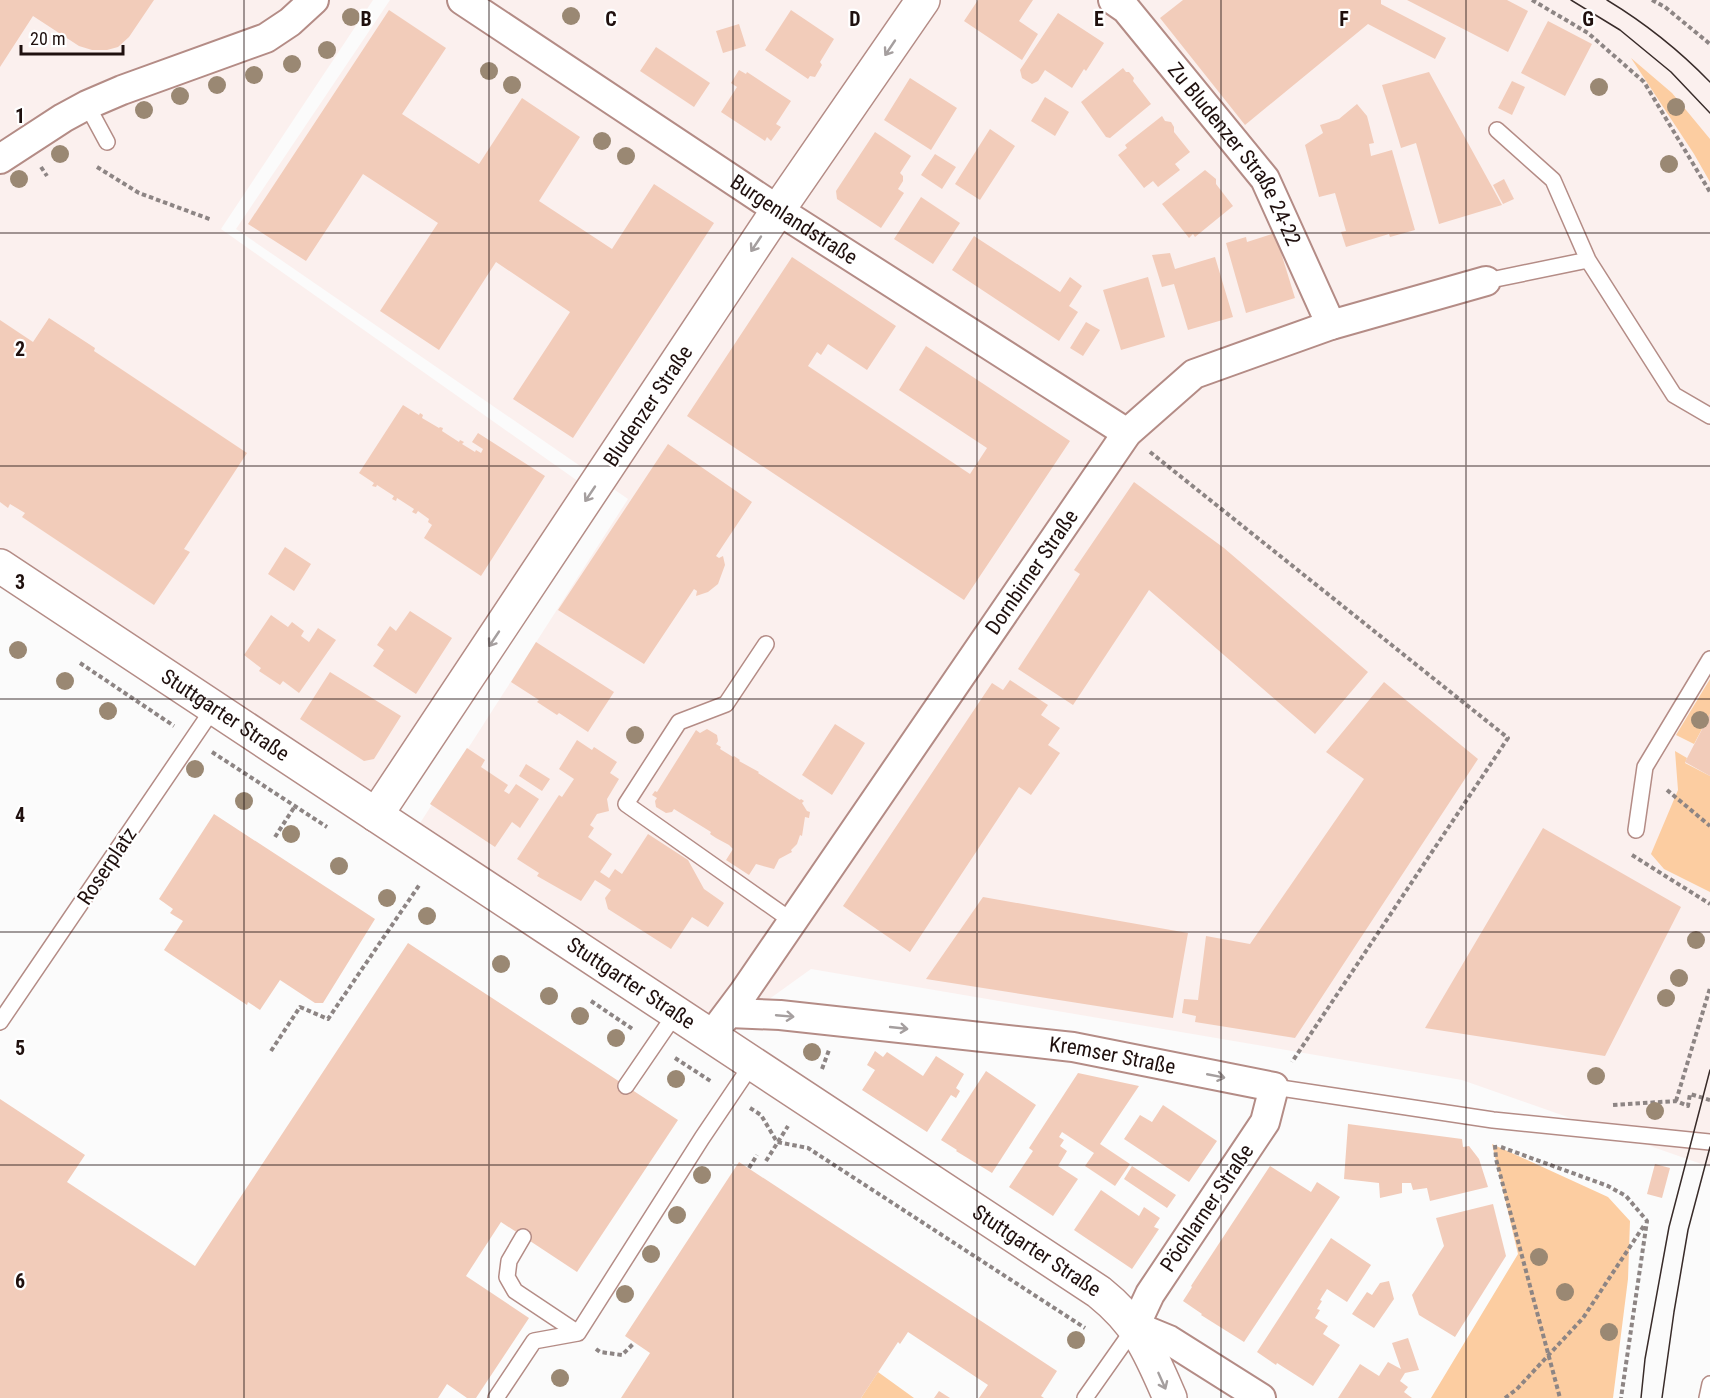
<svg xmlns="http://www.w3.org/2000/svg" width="1710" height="1398" viewBox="0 0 1710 1398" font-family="'Roboto Condensed',sans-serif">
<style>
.built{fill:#fbf0ee}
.green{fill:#fccda1}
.building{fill:#f2ccba}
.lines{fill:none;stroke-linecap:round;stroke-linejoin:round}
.service-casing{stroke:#b48c86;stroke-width:18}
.minor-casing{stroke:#b48c86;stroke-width:32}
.tertiary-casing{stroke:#b48c86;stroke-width:36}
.primary-casing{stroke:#b48c86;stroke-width:36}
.path{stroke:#8d8584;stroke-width:4;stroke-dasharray:4.5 3;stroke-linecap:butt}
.service{stroke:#fff;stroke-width:15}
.minor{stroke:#fff;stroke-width:28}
.tertiary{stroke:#fff;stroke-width:33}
.primary{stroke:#fff;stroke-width:33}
.tram{stroke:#382b29;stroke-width:1.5}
.tree{fill:#9a8873}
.oneway{stroke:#a59f9f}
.grid{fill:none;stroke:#1f100e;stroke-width:1.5;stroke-opacity:0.55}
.labels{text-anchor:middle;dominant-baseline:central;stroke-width:4.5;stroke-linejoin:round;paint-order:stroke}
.street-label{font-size:21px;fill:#1f100e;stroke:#fff}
.grid-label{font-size:20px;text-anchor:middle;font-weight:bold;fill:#1f100e;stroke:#fff;stroke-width:4.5;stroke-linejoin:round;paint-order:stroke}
</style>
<rect width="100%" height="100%" fill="#fbfbfb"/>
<path class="built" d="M0 0H373L221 229 582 484 367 826 0 584Z
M390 0H1710V1167L1462 1080 811 969 704 1046 406 845 628 499 236 229Z"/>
<path class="green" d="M1631 58 1672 93 1710 139V182L1694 154Z
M1710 679V714L1694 744 1676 735Z
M1675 751 1687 758 1685 763 1710 776V892L1664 869 1651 854 1678 790Z
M1492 1144 1608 1197 1630 1221 1628 1279 1613 1398H1431L1518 1254Z
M878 1372 914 1398H861Z"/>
<path class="building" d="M0 0H154L129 37 118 47 107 50H92L79 46 33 16 0 67Z
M978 0H1033L1019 21 1038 34 1022 60 964 21Z
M1183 0H1381V4L1446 38 1435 59 1368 24 1245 125 1160 18Z
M1407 0H1507L1528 11 1508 52Z
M389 10 446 48 402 114 479 164 522 98 580 137 539 201 612 249 654 184 714 223 573 438 513 399 570 312 496 262 439 350 380 311 438 223 363 174 306 261 248 224Z
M791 10 834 39 820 62 822 65 815 77 810 76 808 79 765 50Z
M1058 13 1104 43 1086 71 1084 69 1072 88 1045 70 1038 81 1032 84 1022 78 1020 70Z
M1548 21 1592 44 1565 96 1521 73Z
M739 24 746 46 723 53 716 31Z
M656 47 710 83 694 107 640 71Z
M1123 68 1126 72H1129L1134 78 1133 81 1151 104 1110 138 1106 137 1081 102Z
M739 70 746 74 747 72 791 101 776 124 781 127 771 141 767 137 765 141 721 112 737 87 731 83Z
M1429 72 1502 205 1439 224 1416 143 1401 148 1382 85Z
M910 78 957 108 931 150 884 120Z
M1512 81 1525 87 1512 115 1498 108Z
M1045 97 1069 112 1055 136 1031 121Z
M1357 104 1367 116 1374 143 1369 144 1371 156 1392 150 1415 230 1390 237 1389 234 1346 247 1341 232 1346 231 1335 193 1319 197 1305 145 1323 133 1320 125 1339 119Z
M1162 116 1165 121 1171 122 1174 127V132L1190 152 1175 164 1180 170 1158 187 1153 181 1144 188 1118 155 1127 148 1125 145Z
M990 129 1015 146 980 200 955 184Z
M875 132 911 156 900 173 903 176V181L898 189 904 193 881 228 837 199 836 191Z
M935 154 956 167 942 189 921 175Z
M1205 170 1216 179V184L1233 206 1195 237 1193 234 1189 238 1162 204Z
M1504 179 1514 199 1503 204 1493 185Z
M921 197 960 223 933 264 894 239Z
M1275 233 1295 298 1246 313 1226 243 1246 237 1247 242Z
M974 236 1060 292 1070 277 1082 286 1069 306 1078 312 1059 341 952 270Z
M1170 253 1175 269 1215 257 1233 317 1188 330 1174 284 1162 287 1152 255Z
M792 257 896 326 867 370 828 344 821 355 817 352 808 366 970 474 987 448 899 390 926 346 1070 441 964 600 687 416Z
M1148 277 1165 337 1121 350 1103 290Z
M49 318 95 348 94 351 247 453 184 549 190 552 154 605 22 517 25 513 10 504 8 508 0 502V320L33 342Z
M1086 322 1100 330 1083 356 1070 348Z
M403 405 419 415 420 413 423 415 422 418 439 428 440 427 443 428 442 431 459 442 460 440 464 442 462 444 475 452 476 450 481 453 483 449 472 442 478 433 545 476 481 576 424 538 432 525 428 522 429 519 418 511 416 514 412 512 414 509 397 498 396 501 392 499 394 496 377 485 376 487 372 486 374 483 359 473Z
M668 444 752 502 716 556 719 558 723 556 725 565 718 584 708 592 696 596 697 591 694 589 644 664 558 610Z
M1134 482 1224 548 1368 672 1315 734 1149 590 1073 705 1018 669 1080 574 1074 570Z
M285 547 311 564 294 591 268 574Z
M410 611 452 638 416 694 373 666 384 650 377 645 390 626 396 631Z
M271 615 288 627 292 622 304 631 301 636 309 642 318 628 336 640 299 693 283 681 280 685 259 671 261 668 244 655Z
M536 642 614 692 588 732 559 713 557 715 537 702 539 700 511 682Z
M330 672 401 716 374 759 364 761 300 719Z
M1010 680 1048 705 1041 715 1060 728 1048 745 1060 753 1031 795 1019 787 910 952 843 906 992 683 1003 690Z
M1384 682 1478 759 1295 1038 1195 1022 1196 1016 1182 1013 1184 999 1198 1000 1206 936 1250 944 1364 779 1326 752Z
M1710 714V776L1685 762Z
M835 724 865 743 832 795 802 775Z
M707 729 717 735 718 741 716 744 721 747 720 749 733 757 734 756 740 760 739 761 759 772 758 773 800 800 801 799 804 801 802 803 807 811 810 812 809 818 805 817 802 836 800 835 797 844 791 850 792 852 779 859 774 869 756 864 749 875 726 860 733 849 729 845 716 838 710 834 711 832 674 809 672 812 666 813 656 807 655 801 657 798 652 795 655 791 657 792 696 730 700 733Z
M577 740 592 750 594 747 617 762 610 773 619 779 607 799 609 811 597 814 590 825 594 828 588 837 612 854 600 872 609 878 615 869 622 874 648 834 688 860 704 889 724 903 708 927 692 917 671 949 608 909 605 898 611 890 595 880 581 901 537 876 539 873 517 859 559 795 562 797 574 779 559 769Z
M467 748 485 760 481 767 508 785 504 791 509 794 516 784 539 799 520 828 512 822 495 847 430 804Z
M526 764 550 779 542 791 519 776Z
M214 814 375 919 323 1003H315L280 980 260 1010 248 1002 247 1005 164 950 183 921 170 913 173 909 159 899Z
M1543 828 1681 907 1605 1056 1425 1028Z
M983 897 1188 933 1173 1018 926 979Z
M408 943 678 1120 577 1272 501 1222 466 1276 529 1318 476 1398H467L447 1384 438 1398H0V1099L85 1155 67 1182 195 1266Z
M875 1051 883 1057 887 1052 923 1076 936 1056 964 1074 956 1088 960 1091 956 1098 951 1095 927 1132 862 1090 875 1070 867 1065Z
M986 1071 1036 1105 992 1173 956 1151 957 1150 941 1140Z
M1078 1073 1139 1086 1100 1144 1130 1164 1115 1186 1085 1166 1094 1153 1062 1132 1059 1137 1064 1140 1060 1146 1067 1151 1058 1166 1078 1179 1053 1216 1009 1187 1033 1151 1029 1148Z
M1163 1105 1217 1141 1189 1182 1124 1139 1140 1115 1152 1122Z
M1348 1124 1462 1139 1463 1147 1469 1146 1479 1159 1488 1187 1430 1201 1427 1188 1413 1190 1411 1183H1402V1193L1380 1198 1379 1183 1344 1179Z
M739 1162 1057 1371 1041 1396 1044 1398H979L988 1385 908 1332 900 1344 898 1342 861 1398H621L650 1353 625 1336Z
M1655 1164 1670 1168 1662 1198 1647 1194Z
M1132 1166 1176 1195 1167 1208 1124 1179Z
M1270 1166 1311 1192 1317 1182 1340 1197 1244 1342 1201 1315 1202 1314 1183 1301 1192 1287 1191 1286Z
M1101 1190 1139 1216 1144 1207 1160 1218 1154 1227 1159 1229 1132 1269 1074 1230Z
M1493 1204 1506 1256 1455 1337 1419 1315 1412 1295 1444 1246 1436 1218Z
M1331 1238 1371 1265 1347 1302 1327 1289 1320 1300 1322 1301 1317 1309 1320 1310 1315 1318 1328 1326 1323 1334 1340 1345 1313 1386 1277 1363 1276 1365 1257 1352Z
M1389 1281 1394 1299 1374 1328 1352 1314 1367 1292 1372 1295 1380 1283Z
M1408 1338 1419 1370 1405 1373 1400 1381 1408 1387 1404 1392 1412 1398H1338L1360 1364 1379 1376 1388 1362 1401 1369 1392 1343Z
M939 1391 950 1398H934Z"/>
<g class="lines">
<g class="service-casing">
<path id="service" d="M87 105 107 142
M1497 130 1553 180 1588 260
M1486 281 1588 260 1674 395 1710 416
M766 644 726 704 679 722 626 804 792 921
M1636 830 1645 767 1710 659
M0 1022 213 709
M626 1086 676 1013
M1274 1087 1493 1120 1710 1142
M523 1237 509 1261 507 1277 515 1291 578 1333
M496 1398 534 1341 578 1333 702 1138 752 1064
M1085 1398 1135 1327
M1707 1398 1710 1384"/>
</g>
<g class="minor-casing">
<g id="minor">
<path id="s1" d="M462 0 778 210 1127 433"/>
<path id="s2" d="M1113 0 1126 9 1265 179 1331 325"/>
<path d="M0 159 63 118 87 105 122 90 266 38 290 22 314 0"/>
<path id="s3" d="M729 1013 780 1015 1073 1047 1274 1087 1265 1122 1150 1294 1135 1326 1169 1340 1261 1398"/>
<path id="s4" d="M711 1036 744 992 1127 433 1194 374 1331 325 1486 281"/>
</g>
</g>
<g class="tertiary-casing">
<g id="tertiary">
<path id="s5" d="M0 566 376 815"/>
</g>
</g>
<g class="primary-casing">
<g id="primary">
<path id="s6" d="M923 0 778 210 376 815 1099 1292C1139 1324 1150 1352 1170 1398"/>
</g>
</g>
<path class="path" d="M1532 0 1588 33 1644 82 1710 192
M1652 0 1665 7 1710 44
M41 167 47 176
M97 167 139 193 212 220
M1150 452 1508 738 1292 1062
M80 663 174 726
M212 752 327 827
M1667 790 1710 826
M275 837 295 806
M1632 855 1710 904
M591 1001 634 1030
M271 1051 300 1007 328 1019 420 884
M675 1058 712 1082
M822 1069 829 1050
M1676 1101 1710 988
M1613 1105 1676 1101 1688 1106 1690 1094 1710 1100
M750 1108 761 1115 777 1142 808 1148 1085 1328
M1495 1145 1496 1159 1560 1398
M1501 1147 1608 1186 1626 1196 1647 1221 1621 1398
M766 1161 788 1126
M749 1168 757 1155
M596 1349 600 1352 622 1355 634 1343
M1505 1398 1517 1389 1583 1318 1645 1224"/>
<use href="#service" class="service"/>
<use href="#minor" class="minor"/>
<use href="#tertiary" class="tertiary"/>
<use href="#primary" class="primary"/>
<path class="tram" d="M1571 0 1620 30 1671 72 1710 113
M1607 0C1645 23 1679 50 1710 82
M1641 1398 1645 1359 1669 1227 1710 1070
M1662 1398 1674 1312 1688 1230 1710 1147"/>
</g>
<g class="tree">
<circle cx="571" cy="16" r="9"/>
<circle cx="351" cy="17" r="9"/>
<circle cx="327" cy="50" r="9"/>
<circle cx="292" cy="64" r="9"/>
<circle cx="489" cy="71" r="9"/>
<circle cx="254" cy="75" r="9"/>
<circle cx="217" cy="85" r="9"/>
<circle cx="512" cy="85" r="9"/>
<circle cx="1599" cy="87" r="9"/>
<circle cx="180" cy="96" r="9"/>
<circle cx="1676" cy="107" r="9"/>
<circle cx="144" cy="110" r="9"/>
<circle cx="602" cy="141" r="9"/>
<circle cx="60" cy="154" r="9"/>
<circle cx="626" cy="156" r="9"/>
<circle cx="1669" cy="164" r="9"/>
<circle cx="19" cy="179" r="9"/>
<circle cx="18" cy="650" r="9"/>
<circle cx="65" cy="681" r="9"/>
<circle cx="108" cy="711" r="9"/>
<circle cx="1700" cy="720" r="9"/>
<circle cx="635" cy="735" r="9"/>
<circle cx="195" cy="769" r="9"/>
<circle cx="244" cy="801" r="9"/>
<circle cx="291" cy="834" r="9"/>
<circle cx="339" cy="866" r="9"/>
<circle cx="387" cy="898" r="9"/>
<circle cx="427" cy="916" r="9"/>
<circle cx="1696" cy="940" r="9"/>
<circle cx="501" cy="964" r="9"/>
<circle cx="1679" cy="978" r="9"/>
<circle cx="549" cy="996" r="9"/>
<circle cx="1666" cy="998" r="9"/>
<circle cx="580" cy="1016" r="9"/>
<circle cx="616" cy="1038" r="9"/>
<circle cx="812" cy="1052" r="9"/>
<circle cx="1596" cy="1076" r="9"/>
<circle cx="676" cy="1079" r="9"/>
<circle cx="1655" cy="1111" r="9"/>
<circle cx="702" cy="1175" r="9"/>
<circle cx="677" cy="1215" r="9"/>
<circle cx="651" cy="1254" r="9"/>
<circle cx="1539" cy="1257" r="9"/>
<circle cx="1565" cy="1292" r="9"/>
<circle cx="625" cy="1294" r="9"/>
<circle cx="1609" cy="1332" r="9"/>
<circle cx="1076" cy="1340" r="9"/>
<circle cx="560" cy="1378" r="9"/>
</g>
<defs><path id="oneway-shaft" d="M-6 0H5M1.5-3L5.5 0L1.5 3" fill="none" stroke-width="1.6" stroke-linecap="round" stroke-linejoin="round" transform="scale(1.5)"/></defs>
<g class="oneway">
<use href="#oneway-shaft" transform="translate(890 48) rotate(124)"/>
<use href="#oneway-shaft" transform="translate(756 244) rotate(124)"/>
<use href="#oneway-shaft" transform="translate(590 494) rotate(124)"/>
<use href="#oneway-shaft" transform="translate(494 639) rotate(124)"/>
<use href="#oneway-shaft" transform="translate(785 1016) rotate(5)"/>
<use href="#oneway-shaft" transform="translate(899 1028) rotate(6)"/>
<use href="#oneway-shaft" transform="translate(1216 1076) rotate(11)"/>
<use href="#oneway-shaft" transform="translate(1162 1381) rotate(66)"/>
</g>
<path class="grid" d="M244 0V1398M489 0V1398M733 0V1398M977 0V1398M1221 0V1398M1466 0V1398M0 233H1710M0 466H1710M0 699H1710M0 932H1710M0 1165H1710"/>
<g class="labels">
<g class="street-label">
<text stroke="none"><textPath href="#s2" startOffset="198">Zu Bludenzer Straße 24-22</textPath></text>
<text stroke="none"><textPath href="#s1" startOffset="398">Burgenlandstraße</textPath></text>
<text transform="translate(648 406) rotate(-56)">Bludenzer Straße</text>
<text stroke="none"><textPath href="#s4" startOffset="564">Dornbirner Straße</textPath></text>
<text stroke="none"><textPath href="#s5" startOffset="270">Stuttgarter Straße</textPath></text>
<text transform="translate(107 866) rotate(-56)">Roserplatz</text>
<text stroke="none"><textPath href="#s6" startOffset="1287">Stuttgarter Straße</textPath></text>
<text stroke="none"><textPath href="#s3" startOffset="386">Kremser Straße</textPath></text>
<text transform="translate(1207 1208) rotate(-56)">Pöchlarner Straße</text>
<text stroke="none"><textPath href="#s6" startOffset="1773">Stuttgarter Straße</textPath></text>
</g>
</g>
<g class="grid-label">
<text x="366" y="26">B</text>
<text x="611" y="26">C</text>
<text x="855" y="26">D</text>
<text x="1099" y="26">E</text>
<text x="1344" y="26">F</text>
<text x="1588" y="26">G</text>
<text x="20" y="123">1</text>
<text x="20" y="356">2</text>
<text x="20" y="589">3</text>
<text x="20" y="822">4</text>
<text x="20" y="1055">5</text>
<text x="20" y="1288">6</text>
</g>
<path d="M21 45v9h102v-9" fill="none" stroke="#1f100e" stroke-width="3"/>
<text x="30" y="45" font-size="18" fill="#1f100e" stroke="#ffffff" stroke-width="4.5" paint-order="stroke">20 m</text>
</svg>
